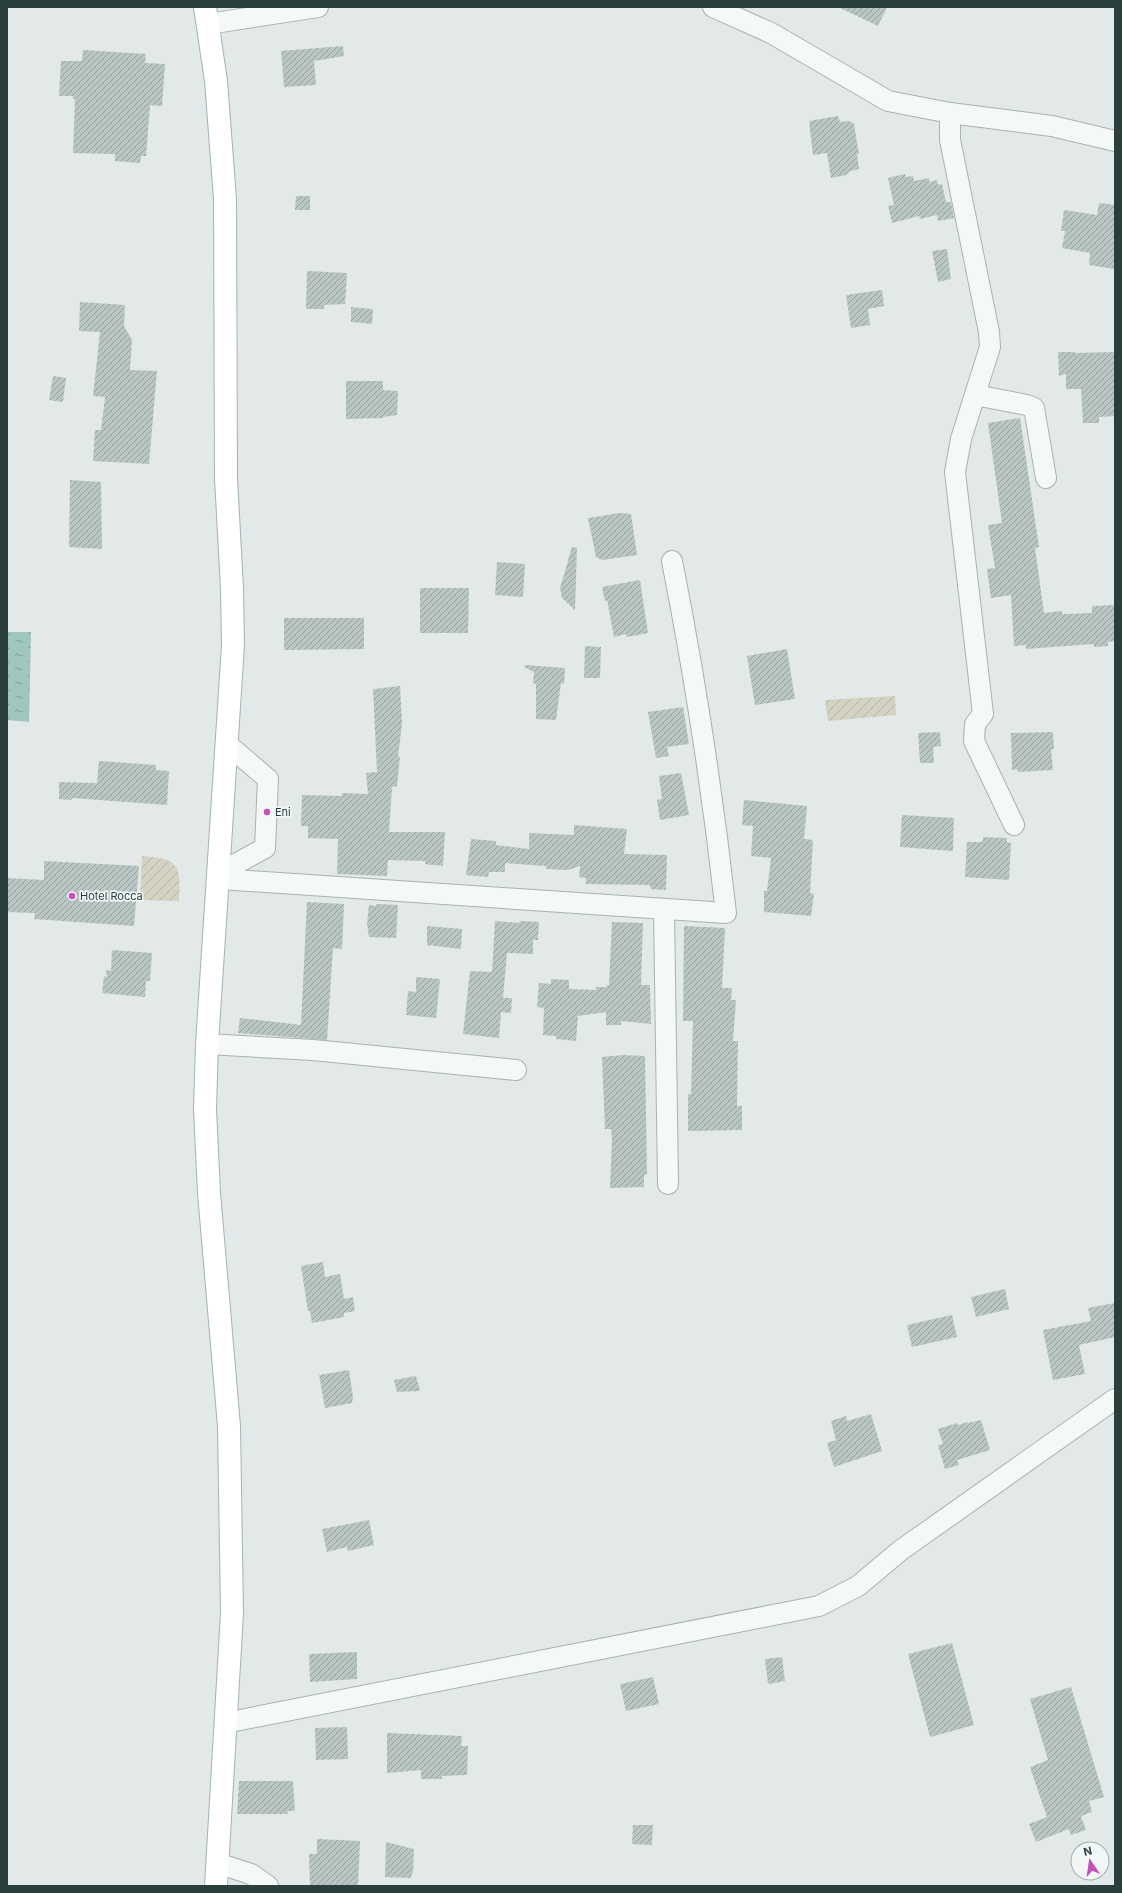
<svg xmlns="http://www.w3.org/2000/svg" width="1122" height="1893" viewBox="0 0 1122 1893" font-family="Inter,sans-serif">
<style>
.garden{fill:url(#garden-furrows)}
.water{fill:url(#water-ripples)}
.building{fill:url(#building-hatch)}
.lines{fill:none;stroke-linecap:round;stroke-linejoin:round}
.minor-casing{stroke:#a7b3b1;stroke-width:22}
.major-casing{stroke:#a2b4b1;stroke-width:24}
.minor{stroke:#f4f8f7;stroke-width:20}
.major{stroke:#fff;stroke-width:22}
.poi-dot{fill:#c64fbb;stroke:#f1f7f6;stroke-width:1.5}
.labels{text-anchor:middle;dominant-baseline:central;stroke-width:3.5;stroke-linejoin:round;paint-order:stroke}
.poi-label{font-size:11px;fill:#2b403d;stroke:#f1f7f6;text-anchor:start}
</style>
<defs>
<pattern id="garden-furrows" width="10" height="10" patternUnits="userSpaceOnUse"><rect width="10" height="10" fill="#d3d2c3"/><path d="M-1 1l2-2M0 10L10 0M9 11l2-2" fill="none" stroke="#b5b5a8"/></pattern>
<pattern id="water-ripples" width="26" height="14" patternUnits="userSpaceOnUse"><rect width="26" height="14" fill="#9fc7bd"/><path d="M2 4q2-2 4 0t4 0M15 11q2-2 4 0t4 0" fill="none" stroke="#82a39b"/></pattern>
<pattern id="building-hatch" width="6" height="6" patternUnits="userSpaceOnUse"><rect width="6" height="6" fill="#b9c6c4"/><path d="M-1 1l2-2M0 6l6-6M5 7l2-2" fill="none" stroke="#97a2a0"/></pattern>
</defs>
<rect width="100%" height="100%" fill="#e2e9e8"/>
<path class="garden" d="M895 696 896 715 828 721 825 700Z
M142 856C180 859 181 865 179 901L140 900Z"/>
<path class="water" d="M7 632H31L29 722 7 720Z"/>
<path class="building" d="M838 7H887L878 26Z
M343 46 344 56 314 61 316 85 284 87 281 51Z
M83 50 146 54 145 63 165 64 162 106 150 105 146 156H141L140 163 115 161V154L73 153 75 99H73V96H59L61 61H82Z
M838 116 840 122 849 121 854 124 859 154H857L859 169 850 171 846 175 831 178 827 153 813 155 809 121Z
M905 174 906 177 913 176 914 181 929 178V182L937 180 938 185 942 184 946 202H951L954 218 938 221 937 215 920 219 919 216 892 223 888 206 894 205 888 178Z
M296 196H310V210H295Z
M1099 203 1115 205 1114 269 1089 265 1090 253 1062 248 1065 231H1061L1064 210 1097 215Z
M947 249 951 279 938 282 932 251Z
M307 271 347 273 345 304 324 305V309H306Z
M882 290 884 306 868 309 870 325 851 328 846 295Z
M80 302 125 305 124 326 132 340 130 370 157 371 149 464 93 461 95 430H101L105 397 93 396 100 332 79 331Z
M351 307 373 309 372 324 351 322Z
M1058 352H1075V353L1115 352V416L1099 417V423H1083L1081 389H1066V374L1059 376Z
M53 376 66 378 63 402 49 400Z
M346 381H383V390L398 391 397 415 383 417V418L346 419Z
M1020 418 1039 547 1035 548 1044 613 1062 611V614L1092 613V606L1115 605V641L1108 642V646L1094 647V644L1026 649V645L1014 646 1011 595 991 598 987 569 995 568 988 525 1002 523 988 423Z
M70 480 101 482 102 549 69 547Z
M620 513 631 514 637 555 602 560 596 557 588 518Z
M572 547 577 548 575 610 562 598 560 588Z
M497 562 525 564 523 597 495 595Z
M640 580 648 633 627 637 626 634 614 637 607 600 605 601 602 587Z
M420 588H469L468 633H420Z
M284 618H364V649L284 650Z
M585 646 601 647 600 678H584Z
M787 649 795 699 755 705 747 656Z
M525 665 565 668 564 684 561 683 556 720 536 719V684L533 683 534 672 524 667Z
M400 686 402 723 398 757 400 756 397 786 392 787 389 832H445L443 866 425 864V861L388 860 387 876 337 874 338 839 308 838V826H301L302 795 342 796V793L368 794 366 773 377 772 373 689Z
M683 707 689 744 667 747 669 756 656 758 648 712Z
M940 732 941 746 933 747 934 763H920L918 733Z
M1053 732 1054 749H1051L1053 770 1018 772 1017 769 1012 770 1011 733Z
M99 761 156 765V770L169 771 167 805 72 798 71 800 59 799V782L97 783Z
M681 773 689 815 660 820 657 800 662 799 659 776Z
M744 800 807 806 804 839 813 840 810 893 814 894 811 916 764 912V891H767L771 858 751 856 753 826 742 825Z
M902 815 954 818 953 851 900 847Z
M574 825 627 829 624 854 667 855 666 890 651 889 650 885 586 884V878L579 877 580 866 568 870 546 869V866L505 863V872H489L488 877 466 875 471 839 496 841V845L529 849V833L574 835Z
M983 837 1007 838V842L1011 843 1009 880 965 877 967 842H981L983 841Z
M44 861 139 866 134 926 34 919 35 913 7 912V878L44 880Z
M307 902 344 904 342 949 333 948 327 1040 238 1033 240 1018 301 1025Z
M376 904 398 905 396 938 369 937 367 924 369 905 376 906Z
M495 921 519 923 520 921 539 922 538 940H533V954L507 953 503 998H512L511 1013 501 1012 499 1038 463 1034 470 971 492 972Z
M612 922 643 923 641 985H650L651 1024 621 1021V1025H606V1012L578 1016 576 1041 556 1039V1036L543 1035 544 1008 537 1007 539 983 551 984V979L569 980V989L596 990V987H607V985H609Z
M427 926 462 929 461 949 427 945Z
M684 926 725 928 722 988H732L731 1000H736L733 1041H738L737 1106H742V1130L688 1131V1094H691L693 1021H683Z
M112 950 152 953 150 981H146L145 997 102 993 104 976 107 977 106 970 111 971Z
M416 977 440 979 436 1018 406 1015 408 991 416 992Z
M623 1055 645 1056 647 1174 644 1175V1187L610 1188 612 1138 611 1129H605L602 1057Z
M323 1262 325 1277 340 1274 344 1299 353 1297 355 1311 344 1313V1317L312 1323 310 1311H308L301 1266Z
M1005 1289 1009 1309 976 1317 971 1297Z
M1115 1303V1337L1079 1345 1085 1374 1053 1380 1043 1330 1091 1321 1088 1308Z
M952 1315 957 1337 912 1347 907 1325Z
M349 1370 353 1397 352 1403 325 1408 319 1375Z
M416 1376 420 1391 397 1392 394 1380Z
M871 1414 882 1451 834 1467 827 1443 836 1440 831 1421 846 1416 847 1421Z
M981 1420 990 1450 957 1460 959 1465 945 1469 938 1445 943 1444 938 1429 957 1423 958 1425 968 1422V1423Z
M369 1520 374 1545 348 1551 347 1547 327 1552 322 1529Z
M952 1643 974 1725 930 1737 908 1654Z
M357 1652V1679L310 1682 309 1654Z
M782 1657 785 1681 768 1684 765 1659Z
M653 1677 659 1704 626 1711 620 1684Z
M1071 1687 1104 1797 1089 1801 1092 1812 1081 1816 1086 1830 1071 1835 1069 1829 1036 1842 1029 1824 1047 1817 1030 1767 1048 1760 1030 1699Z
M347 1727 348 1759 316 1760 315 1728Z
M387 1733 462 1736 461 1746H468L467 1775 442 1776V1779H421V1770L387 1773Z
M239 1781H293L295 1811H287L288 1814H237Z
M633 1825H653L652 1845 632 1844Z
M317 1839 360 1841 358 1886 310 1885 309 1854H317Z
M386 1842 414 1849 413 1873H412L411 1878 385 1877Z"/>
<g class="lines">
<g class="minor-casing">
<path id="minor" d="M713 7 771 33 888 101 950 113 1052 126 1115 141
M208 24 318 7
M950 113V140L989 332 990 347 961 439 955 472 983 714 975 724 974 741 1014 825
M975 395 1027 405 1034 408 1046 478
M219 873 265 848 268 779 227 744
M219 879 726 913C713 795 695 677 672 561
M664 909 668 1184
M207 1044 313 1050 516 1070
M225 1723 819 1606 858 1586 901 1550 1115 1399
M217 1863 251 1874 268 1886"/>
</g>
<g class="major-casing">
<path id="major" d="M205 7 216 81 225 199 226 478 232 589 233 645 207 1044 205 1109 209 1193 229 1426 232 1613 216 1886"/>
</g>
<use href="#minor" class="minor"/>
<use href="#major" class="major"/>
</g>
<g class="poi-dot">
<circle cx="267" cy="812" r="4"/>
<circle cx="72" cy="896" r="4"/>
</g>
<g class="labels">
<g class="poi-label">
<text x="275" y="812">Eni</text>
<text x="80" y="896">Hotel Rocca</text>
</g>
</g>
<rect width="1122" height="1893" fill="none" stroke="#2b403d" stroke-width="16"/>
<g transform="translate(1090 1861) rotate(347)"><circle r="19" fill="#f1f7f6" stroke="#a2aeac"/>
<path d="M0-3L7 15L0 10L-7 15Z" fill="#c64fbb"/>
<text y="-6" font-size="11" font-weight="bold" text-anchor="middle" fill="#2b403d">N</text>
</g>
</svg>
